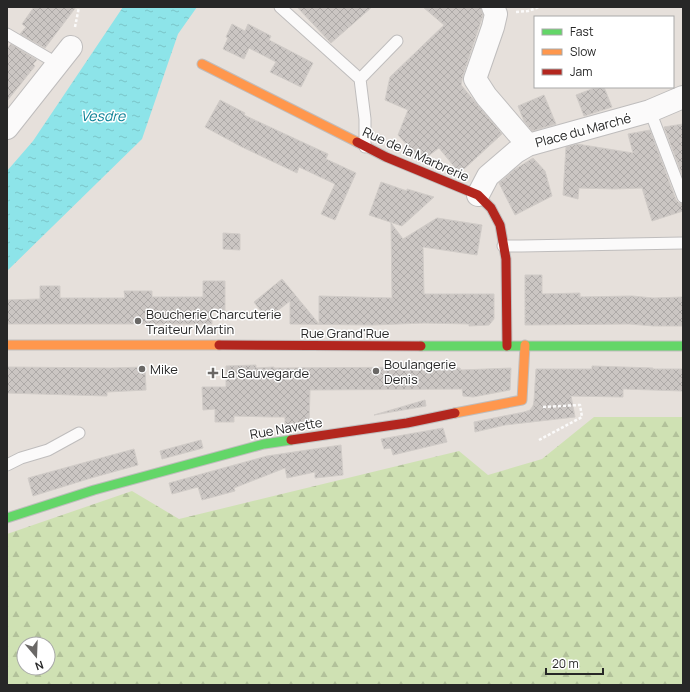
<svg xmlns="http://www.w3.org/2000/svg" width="690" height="692" viewBox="0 0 690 692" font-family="Manrope,sans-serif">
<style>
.forest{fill:url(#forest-firs);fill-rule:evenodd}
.water{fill:url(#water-ripples)}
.building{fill:url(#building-cross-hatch);stroke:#d1ccc8}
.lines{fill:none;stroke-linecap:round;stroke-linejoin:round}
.lane-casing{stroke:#bfbdbd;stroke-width:13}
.street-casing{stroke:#bfbdbd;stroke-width:24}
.fast-casing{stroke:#bfbdbd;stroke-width:11}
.slow-casing{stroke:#bfbdbd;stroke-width:11}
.jam-casing{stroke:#bfbdbd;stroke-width:11}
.path{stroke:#fbfafa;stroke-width:2.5;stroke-dasharray:3 2;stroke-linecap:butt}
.lane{stroke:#fbfafa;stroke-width:11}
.street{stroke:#fbfafa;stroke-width:22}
.fast{stroke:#63d668;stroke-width:9}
.slow{stroke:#ff974d;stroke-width:9}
.jam{stroke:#b3261e;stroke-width:9}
.poi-dot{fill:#6a6866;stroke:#fff;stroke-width:1.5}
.labels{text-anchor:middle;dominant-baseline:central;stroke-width:3;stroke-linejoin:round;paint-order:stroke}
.street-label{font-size:13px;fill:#272727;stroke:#fff}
.poi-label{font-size:13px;fill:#272727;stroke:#fff;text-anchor:start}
.water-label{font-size:14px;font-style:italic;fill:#0b8196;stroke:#fff}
</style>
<defs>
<pattern id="forest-firs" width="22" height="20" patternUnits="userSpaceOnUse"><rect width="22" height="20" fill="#cfe1b3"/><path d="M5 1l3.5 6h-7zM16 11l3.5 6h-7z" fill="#b2c19a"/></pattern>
<pattern id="water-ripples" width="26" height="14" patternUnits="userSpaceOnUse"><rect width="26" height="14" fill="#8de4e9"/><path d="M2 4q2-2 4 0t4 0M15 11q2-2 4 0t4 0" fill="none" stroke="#7ac4c8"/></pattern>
<pattern id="building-cross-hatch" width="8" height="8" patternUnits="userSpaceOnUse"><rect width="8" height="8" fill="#cbc6c3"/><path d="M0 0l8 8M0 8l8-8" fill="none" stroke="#aeaaa8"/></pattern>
</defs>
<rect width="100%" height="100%" fill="#e6e0db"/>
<path class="forest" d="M594 417H683V685H7V534L132 491 179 519 459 451 488 475 542 459ZM24 644H48V668H24Z"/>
<path class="water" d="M123 7H197L178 34 142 139 7 271V171L33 141Z"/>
<path class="building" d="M34 7H76L45 48 20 34 26 27 22 24Z
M297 7H372L331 43Z
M423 7H481L483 15 463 75 461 85 502 134 463 170H457L439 148 424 159 418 157 398 135 408 110 385 100 390 77 444 25Z
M232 24 245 31 248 24 271 36 269 40 313 63 301 87 270 72 276 62 249 48 244 59 223 49 228 38 226 37Z
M11 44 37 60 33 64 35 66 7 101V49Z
M597 87H604L612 107 584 116 576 95Z
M544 95 556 124 532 131 524 121 518 106Z
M220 100 245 113 244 115 328 154 326 159 356 173 335 220 321 214 335 184 299 167 297 173 242 147 205 127Z
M683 124V177L664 127Z
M650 130 676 200 679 203 683 204V211L652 221 642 188 614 189 579 188 578 199 563 195 566 147 577 144 633 153 628 134Z
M533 158 545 171 552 196 515 215 499 183 514 170Z
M381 182 407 191V189L434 197 402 226 369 215Z
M437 218 482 225 477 255 423 247 424 294H494V319L489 325 469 326V324L424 323 373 325 290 324V301L267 319 254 302 282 279 319 324V296L392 298 391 223 403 239Z
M223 233 240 234V250L223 249Z
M525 275H542V294L580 293V297L632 296 653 298 683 297V326H654L629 324 525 325Z
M203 281H225V311H212V324H7V300L40 299V286H60V298H125L124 291H152V297H203Z
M256 365V368L274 367V368L443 367 460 368 461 370 511 368 510 390 473 397 463 396 462 389 310 390 309 425 285 428V417H270L234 416V422H215V409L203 410 202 387H226V366Z
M592 366 653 368V369H683V391L623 389V397L571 396 575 417 505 425 475 432 474 422 524 412 530 410 533 406 534 401 536 369H592Z
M7 367 111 368 145 367 146 390 107 392V396L7 393Z
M425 400 426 406 374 415Z
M443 428 447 442 393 455 391 448 384 449 381 439Z
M201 440 203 448 162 459 160 451Z
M341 445 343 475 315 478V472L287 478 285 468 234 488 235 491 202 500 198 487 172 494 169 483 267 456Z
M134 449 138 465 91 478 33 496 28 478Z"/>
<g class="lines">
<g class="lane-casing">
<path id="lane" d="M280 7 360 79
M7 34 58 64
M650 111 683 197
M365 147V119L360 79 397 41
M503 246H521L683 243
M7 465 21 458 48 450 79 433"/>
</g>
<g class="street-casing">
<path id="street" d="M493 7 496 14 493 27 475 79 486 96 528 145
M7 128 71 47
M478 195 488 176 516 152 528 145 650 111 683 97"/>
</g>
<g class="fast-casing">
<path id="fast" d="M421 346H683
M7 518 94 490 264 444 291 440"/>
</g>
<g class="slow-casing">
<path id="slow" d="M202 64 357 142
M7 345H219
M455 413 522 400 525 345"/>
</g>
<g class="jam-casing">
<path id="jam" d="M357 142 386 157 478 195 491 208 500 225 506 259 507 346
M219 345 421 346
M291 440 407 423 455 413"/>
</g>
<path class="path" d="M516 12 528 11 539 7
M75 27 79 7
M539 440 582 417 580 405 541 407"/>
<use href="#lane" class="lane"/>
<use href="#street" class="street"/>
<use href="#fast" class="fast"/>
<use href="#slow" class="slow"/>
<use href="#jam" class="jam"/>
</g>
<g class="poi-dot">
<circle cx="138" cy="321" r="4"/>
<circle cx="142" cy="369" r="4"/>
<circle cx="376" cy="371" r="4"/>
<path d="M211 367h4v4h4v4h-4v4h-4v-4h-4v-4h4z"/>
</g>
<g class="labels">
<g class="street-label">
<text transform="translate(583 130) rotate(-15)">Place du Marché</text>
<text transform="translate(416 154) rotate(24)">Rue de la Marbrerie</text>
<text x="345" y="333">Rue Grand'Rue</text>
<text transform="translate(286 428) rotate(-10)">Rue Navette</text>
</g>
<g class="poi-label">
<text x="146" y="314">Boucherie Charcuterie<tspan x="146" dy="15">Traiteur Martin</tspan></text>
<text x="384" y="364">Boulangerie<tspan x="384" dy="15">Denis</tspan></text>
<text x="150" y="369">Mike</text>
<text x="221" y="373">La Sauvegarde</text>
</g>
<g class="water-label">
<text x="103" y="115">Vesdre</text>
</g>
</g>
<rect width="690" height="692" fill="none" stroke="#272727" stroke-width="16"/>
<rect x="534" y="16" width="140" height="72" fill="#ffffff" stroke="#a9a9a9"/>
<rect x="542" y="29" width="20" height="6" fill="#63d668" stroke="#a9a9a9"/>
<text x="570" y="36" font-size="12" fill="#272727">Fast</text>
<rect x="542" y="49" width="20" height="6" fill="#ff974d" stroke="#a9a9a9"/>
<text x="570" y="56" font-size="12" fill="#272727">Slow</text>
<rect x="542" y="69" width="20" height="6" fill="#b3261e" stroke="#a9a9a9"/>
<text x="570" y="76" font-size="12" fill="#272727">Jam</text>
<g transform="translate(36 656) rotate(161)"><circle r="19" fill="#ffffff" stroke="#a9a9a9"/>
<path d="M0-3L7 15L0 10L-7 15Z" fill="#6a6866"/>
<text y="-6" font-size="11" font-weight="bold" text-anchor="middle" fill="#272727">N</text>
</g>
<path d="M546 668v6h57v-6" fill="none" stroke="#272727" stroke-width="2"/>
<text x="552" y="668" font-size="12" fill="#272727" stroke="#ffffff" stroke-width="3" paint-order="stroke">20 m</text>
</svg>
